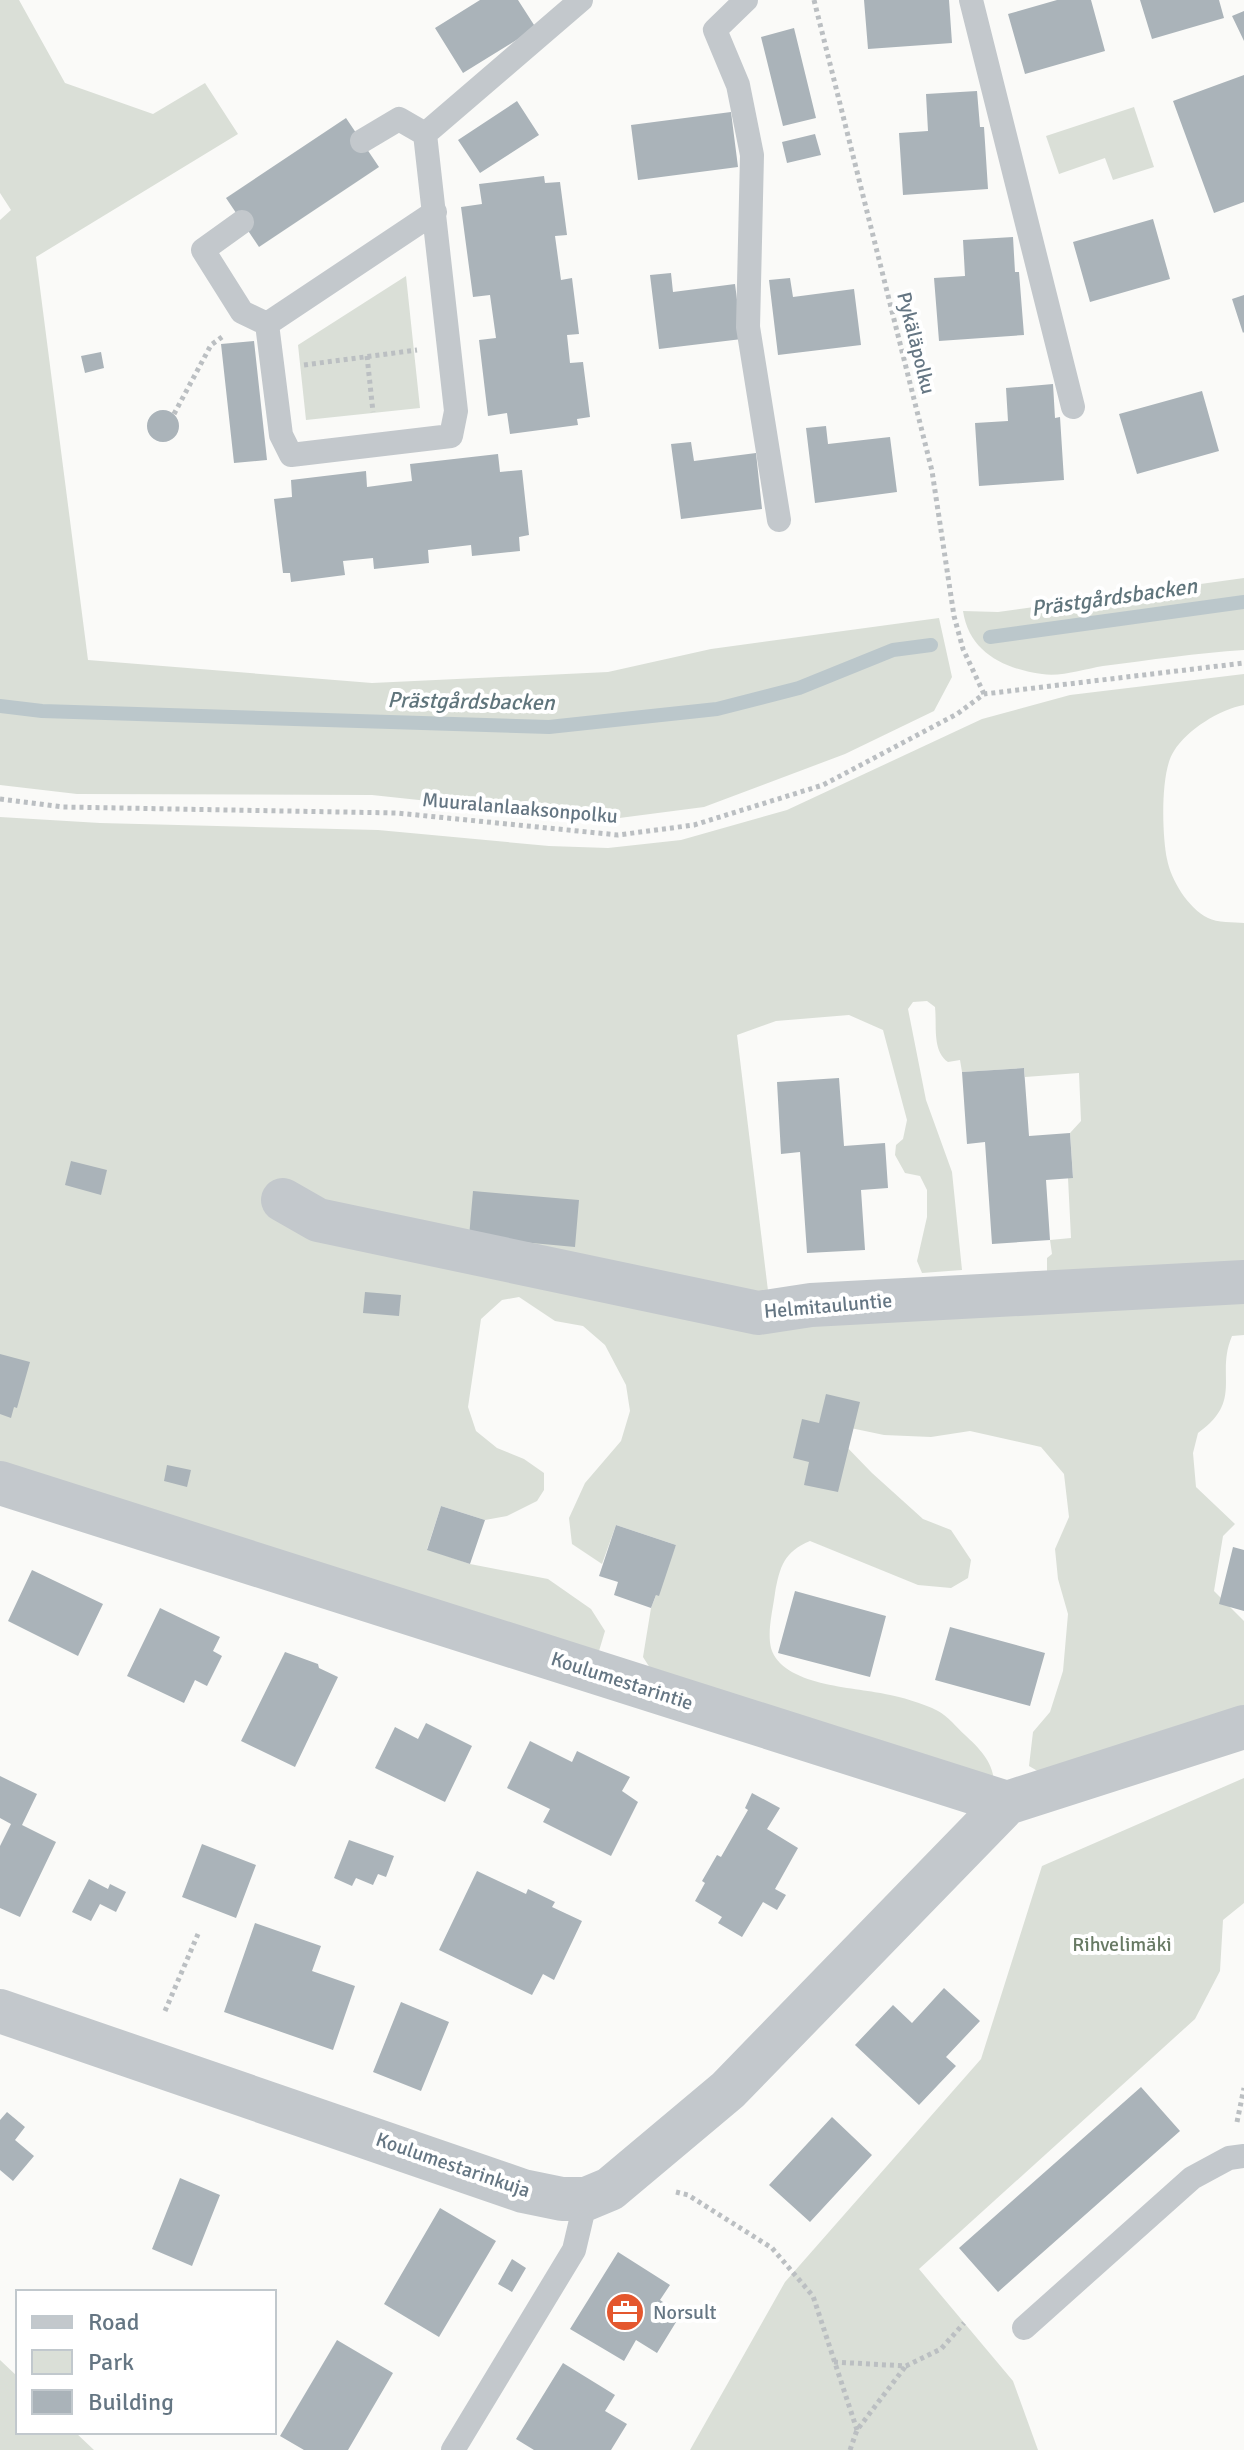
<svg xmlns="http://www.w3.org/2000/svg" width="1244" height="2450" viewBox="0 0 1244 2450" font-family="Signika,sans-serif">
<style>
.green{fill:#dadfd7}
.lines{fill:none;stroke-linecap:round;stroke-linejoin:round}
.stream{stroke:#bbc7cb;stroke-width:14}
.building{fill:#aab3b9}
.path{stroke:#bbbfc2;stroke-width:5;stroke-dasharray:4 4;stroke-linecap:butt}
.service{stroke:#c3c8cc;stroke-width:24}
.minor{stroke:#c3c8cc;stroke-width:44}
.labels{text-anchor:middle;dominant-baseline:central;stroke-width:8;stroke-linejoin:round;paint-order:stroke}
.street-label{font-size:20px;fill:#657683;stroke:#fff}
.park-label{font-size:20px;fill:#687a64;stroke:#fff}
.poi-label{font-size:20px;fill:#657683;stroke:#fff;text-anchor:start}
.water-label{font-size:22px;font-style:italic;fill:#60757c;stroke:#fff}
</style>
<rect width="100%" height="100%" fill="#fafaf8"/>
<path class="green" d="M0 0H19L65 83 153 114 205 83 238 134 36 257 88 660 372 683 608 672 711 649 939 618 952 677 934 711 845 754 704 807 604 820 372 795 77 794 0 785V220L11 210 0 193Z
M1134 107 1154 167 1113 180 1105 158 1059 174 1046 136Z
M406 276 420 408 306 420 298 345Z
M1244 578V650C1197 653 1150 660 1103 666 1085 669 1061 677 1042 674 1004 669 969 652 963 611L998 612Z
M1244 674V705C1220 709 1187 730 1174 751 1160 771 1162 835 1167 859 1171 880 1188 908 1208 918 1217 923 1234 922 1244 923V1269L1047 1272V1258L1052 1254 1050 1240 1071 1238 1068 1178 1073 1177 1070 1133 1081 1121 1079 1073 1025 1077 1024 1068 962 1072 960 1060 948 1062C932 1051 937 1026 935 1007L927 1001 913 1002 908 1009 926 1100 952 1172 962 1270 922 1273 917 1261 927 1217V1190L920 1176 905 1173 895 1155 896 1145 903 1139 907 1120 883 1030 849 1015 776 1021 737 1035 769 1299 754 1326 1244 1300V1335L1232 1336C1215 1376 1244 1400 1198 1433L1193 1453 1196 1487 1235 1524 1223 1536 1214 1591 1244 1621V1711L1041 1773 1029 1766 1033 1732 1050 1712 1063 1671 1068 1614 1058 1579 1055 1549 1069 1517 1064 1474 1041 1447 970 1431 931 1437 884 1435 841 1426 840 1440 872 1473 923 1519 951 1530 971 1560 968 1578 951 1588 918 1585 810 1541C784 1552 780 1566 775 1593 773 1609 767 1631 771 1648 782 1686 854 1687 885 1694 901 1697 923 1703 938 1711 948 1716 957 1728 965 1735 979 1748 992 1761 994 1780L659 1682 643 1657 651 1608 676 1545 616 1525 602 1564 572 1544 569 1518 585 1483 621 1441 630 1411 626 1385 605 1345 583 1326 555 1321 519 1297 502 1300 481 1319 468 1407 476 1431 497 1448 524 1459 544 1473V1490L537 1501 507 1516 485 1520 441 1506 427 1549 470 1564 548 1579 591 1609 605 1631 599 1651 0 1463V817L100 823 378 830 549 846 608 848 681 840 787 810 982 719 1070 695Z
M1244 1778V1903L1223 1920 1220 1971 1195 2019 919 2269 1013 2381 1038 2450H690L785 2282 981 2059 1042 1866Z
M0 2360 18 2377V2432H75L94 2450H0Z"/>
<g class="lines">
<path class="stream" d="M990 637 1244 602
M0 706 42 711 549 727 717 709 799 688 893 650 931 645"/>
</g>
<path class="building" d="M480 0H518L536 28 463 73 435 28Z
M864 0H949L952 43 868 49Z
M1057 0H1091L1105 51 1025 74 1008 14Z
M1140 0H1219L1224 18 1152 39Z
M1244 11V41L1232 16Z
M794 28 816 118 783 126 761 37Z
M1244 75V202L1214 213 1173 101Z
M977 91 980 127H984L988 189 903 195 899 133 928 131 926 94Z
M517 101 539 135 480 173 458 140Z
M731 112 738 167 638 180 631 125Z
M346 118 379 167 259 247 226 198Z
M815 134 821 155 787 163 782 142Z
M544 176 545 183 560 182 567 235 555 236 561 280 572 278 579 334 567 335 570 363 583 362 590 417 577 419 578 425 510 434 507 413 488 416 479 340 496 338 490 295 473 297 461 207 482 204 479 184Z
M1153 219 1170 279 1090 302 1073 242Z
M1013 237 1015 272H1019L1024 335 939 341 934 278 965 276 963 240Z
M671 273 673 292 735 284 742 339 659 349 650 275Z
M790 278 793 297 854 289 861 345 778 355 769 280Z
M1244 295V332L1243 333 1232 299Z
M254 341 267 460 234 463 221 344Z
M101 352 104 368 85 373 81 356Z
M1053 384 1055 418 1060 417 1064 480 979 486 975 423 1008 421 1006 388Z
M1202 391 1219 451 1137 474 1119 414Z
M147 426a16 16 0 1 1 32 0a16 16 0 1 1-32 0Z
M826 426 828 444 890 437 897 492 815 503 806 428Z
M691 442 694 461 756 453 762 509 681 519 671 444Z
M498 454 500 472 522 470 529 535 519 537 520 551 472 556 471 545 428 550 429 563 374 569 373 558 343 561 345 575 291 582 290 573H283L274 499 292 497 291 480 366 471 367 487 412 481 410 464Z
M1024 1068 1029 1136 1070 1133 1073 1178 1046 1180 1050 1240 992 1244 985 1142 967 1144 962 1072Z
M839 1078 844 1146 885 1143 888 1188 861 1190 865 1250 807 1253 800 1152 781 1154 777 1082Z
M71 1161 107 1170 101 1195 65 1185Z
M473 1191 579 1200 575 1247 469 1237Z
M365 1292 401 1295 399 1316 363 1313Z
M0 1354 30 1362 17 1408 14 1407 11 1418 0 1414Z
M826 1394 860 1402 838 1492 804 1485 809 1462 793 1458 802 1419 819 1423Z
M167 1465 191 1470 187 1487 164 1481Z
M441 1506 485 1520 470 1564 427 1550Z
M616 1525 676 1545 659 1596 656 1595 651 1608 614 1595 618 1582 599 1576Z
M1233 1547 1244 1550V1611L1219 1604Z
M32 1570 103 1604 78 1656 8 1621Z
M795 1591 886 1616 870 1677 778 1653Z
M160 1608 220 1637 213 1651 222 1656 207 1686 195 1680 184 1703 127 1676Z
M950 1627 1045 1653 1030 1706 935 1680Z
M285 1652 318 1664 319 1668 338 1677 295 1767 241 1741Z
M426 1723 472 1746 445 1802 375 1768 395 1727 418 1739Z
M530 1741 572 1762 577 1751 630 1777 622 1791 638 1802 611 1856 543 1822 550 1809 507 1788Z
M0 1776 37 1794 22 1825 56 1842 20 1917 0 1908V1846L11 1824 0 1818Z
M752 1793 780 1808 767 1829 798 1848 775 1889 786 1895 777 1910 763 1902 742 1937 718 1923 722 1917 695 1901 705 1883 702 1881 717 1855 721 1857 748 1810 745 1808Z
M349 1840 394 1856 386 1877 378 1874 373 1885 356 1878 352 1886 334 1878Z
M202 1844 256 1865 236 1918 182 1897Z
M477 1871 526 1894 528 1889 555 1902 552 1907 582 1921 554 1980 543 1974 532 1995 439 1950Z
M89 1879 108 1889 110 1884 126 1892 116 1912 100 1904 91 1921 72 1912Z
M255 1923 321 1946 312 1971 355 1986 333 2050 224 2012Z
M944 1988 980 2021 946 2057 956 2066 919 2105 855 2045 893 2005 912 2023Z
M401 2002 449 2022 421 2091 373 2072Z
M1141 2087 1180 2131 998 2292 959 2248Z
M7 2112 25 2127 15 2140 34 2156 13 2181 0 2170V2120Z
M832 2117 872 2155 810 2222 769 2185Z
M180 2178 220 2195 192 2266 152 2249Z
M440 2208 496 2241 439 2337 384 2304Z
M618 2252 670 2285 660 2300 681 2314 657 2353 636 2340 624 2361 570 2329Z
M512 2259 526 2268 512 2292 498 2284Z
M337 2340 393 2373 348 2450H304L280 2436Z
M563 2363 615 2395 605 2411 627 2424 611 2450H534L516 2439Z"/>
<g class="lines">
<path class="path" d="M814 0 932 471 954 616 963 649 984 694
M367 356 373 412
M304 365 417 350
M174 414 211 345 222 337
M0 799 63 807 397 813 618 835 694 825 823 785 957 714 984 694 1244 663
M165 2011 198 1934
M1237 2122 1244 2088
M676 2192 688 2195 772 2248 813 2296 857 2430
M834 2362 906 2366 941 2349 964 2323
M850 2450 857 2430 905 2367"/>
<path class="service" d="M746 0 715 30 738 85 752 155 748 327 779 520
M971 0 1073 407
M362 141 399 119 425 134
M435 212 267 324 281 435 291 455 451 436 456 411 425 134 581 0
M242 222 203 250 242 312 267 324
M1024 2328 1192 2178 1229 2158 1244 2156
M453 2450 574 2250 586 2199"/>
<path class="minor" d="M283 1200 318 1220 758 1313 811 1305 1244 1282
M0 1483 1007 1803 1244 1727
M0 2011 523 2191 562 2199H586L610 2189 728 2090 1007 1803"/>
</g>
<defs>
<g id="office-disc" transform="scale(2)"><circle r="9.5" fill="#e4572e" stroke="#fff"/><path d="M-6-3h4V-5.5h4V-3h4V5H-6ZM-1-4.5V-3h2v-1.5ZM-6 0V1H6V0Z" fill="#fff"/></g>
</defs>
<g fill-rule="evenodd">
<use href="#office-disc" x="625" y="2312"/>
</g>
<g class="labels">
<g class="street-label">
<text transform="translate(916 343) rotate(76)">Pykäläpolku</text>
<text transform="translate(520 808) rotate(5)">Muuralanlaaksonpolku</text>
<text transform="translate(828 1306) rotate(-5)">Helmitauluntie</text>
<text transform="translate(622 1681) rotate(18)">Koulumestarintie</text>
<text transform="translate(453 2165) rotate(19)">Koulumestarinkuja</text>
</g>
<g class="park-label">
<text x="1122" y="1944">Rihvelimäki</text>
</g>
<g class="poi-label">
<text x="653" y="2312">Norsult</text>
</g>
<g class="water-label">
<text transform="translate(1114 597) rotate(-8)">Prästgårdsbacken</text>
<text transform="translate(471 701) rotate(1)">Prästgårdsbacken</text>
</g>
</g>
<rect x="16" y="2290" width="260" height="144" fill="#ffffff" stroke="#c1c8cd" stroke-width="2"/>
<rect x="32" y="2316" width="40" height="12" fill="#c3c8cc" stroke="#c1c8cd" stroke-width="2"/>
<text x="88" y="2330" font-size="24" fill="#657683">Road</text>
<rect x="32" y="2350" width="40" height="24" fill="#dadfd7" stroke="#c1c8cd" stroke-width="2"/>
<text x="88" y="2370" font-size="24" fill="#657683">Park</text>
<rect x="32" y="2390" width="40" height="24" fill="#aab3b9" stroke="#c1c8cd" stroke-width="2"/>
<text x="88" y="2410" font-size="24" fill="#657683">Building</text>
</svg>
